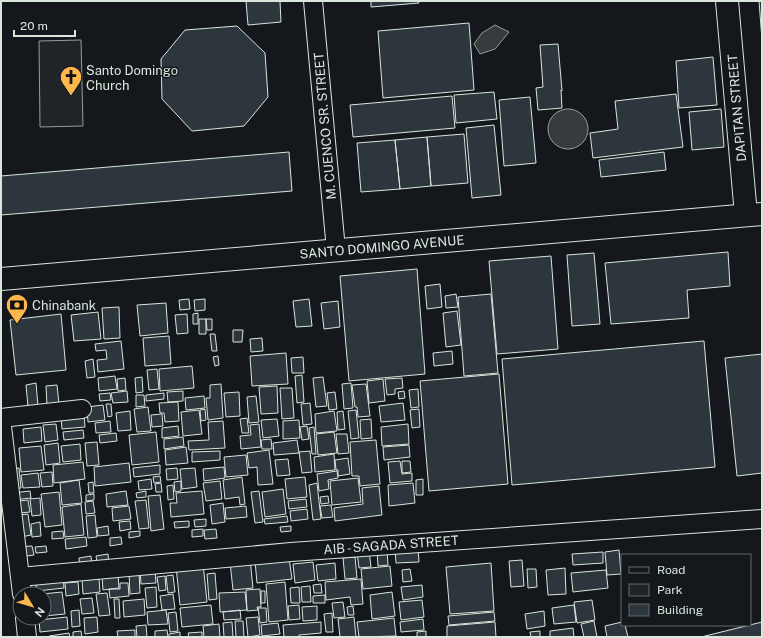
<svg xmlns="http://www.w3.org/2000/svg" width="763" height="638" viewBox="0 0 763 638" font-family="'Public Sans',sans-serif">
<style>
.green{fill:#202428;stroke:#939e99}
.water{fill:#363b3e;stroke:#939e99}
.building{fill:#2c363c;stroke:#d8e6dc}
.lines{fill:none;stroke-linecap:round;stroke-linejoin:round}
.minor-casing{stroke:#d8e6dc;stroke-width:20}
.tertiary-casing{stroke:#d8e6dc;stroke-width:24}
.secondary-casing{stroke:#d8e6dc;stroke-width:24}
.minor{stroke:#14181c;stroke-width:18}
.tertiary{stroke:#14181c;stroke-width:22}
.secondary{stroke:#14181c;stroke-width:22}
.labels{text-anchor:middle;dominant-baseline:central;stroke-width:3;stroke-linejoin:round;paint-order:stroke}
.poi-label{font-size:13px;fill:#d8e6dc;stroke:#14181c;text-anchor:start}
.street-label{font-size:13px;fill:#d8e6dc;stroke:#14181c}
</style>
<rect width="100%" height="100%" fill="#14181c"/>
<path class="green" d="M81 40 83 126 40 127 39 41Z"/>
<path class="water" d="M495 25 509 32 495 49 480 54 474 44 482 33Z
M548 129a20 20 0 1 1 40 0a20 20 0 1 1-40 0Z"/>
<path class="building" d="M246 1H280L281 22 248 25Z
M371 1H418L419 3 371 7Z
M759 1H762V40Z
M469 23 474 90 383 98 378 31Z
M237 26 265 53 268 97 244 126 192 131 162 99 161 59 185 30Z
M558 44 562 91 561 90 562 108 538 110 536 88 543 87 540 45Z
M713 57 717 105 679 108 676 61Z
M494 92 497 119 456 123 454 95Z
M676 94 683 147 593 158 590 133 618 129 615 101Z
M452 96 455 128 353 137 350 105Z
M530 97 536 163 504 166 499 100Z
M721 109 724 147 692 150 689 112Z
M494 125 501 195 472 198 466 128Z
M464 134 468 183 431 186 427 137Z
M427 137 431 186 400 189 395 140Z
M395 140 400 189 361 192 357 143Z
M289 152 292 191 1 215V176Z
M664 152 666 170 601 177 599 160Z
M728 252 730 286 687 290 689 318 611 324 605 263Z
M594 253 600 324 572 326 567 255Z
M551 256 558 349 497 354 489 261Z
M417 269 425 374 349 381 340 276Z
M440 284 442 307 427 309 425 286Z
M456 294 458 307 446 308 445 296Z
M491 294 498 373 464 376 458 297Z
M189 299 190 309 180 310 179 300Z
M205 299V310L195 311 194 300Z
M309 299 312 326 296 327 293 301Z
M338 301 340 327 324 329 321 303Z
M166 303 168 333 140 336 137 305Z
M119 307 120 338 104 339 102 308Z
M457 311 461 345 446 347 443 313Z
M98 312 101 339 74 341 71 315Z
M198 313V324H193V314Z
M61 314 66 370 16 375 10 320Z
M187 314 188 333 177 334 175 315Z
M199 319H206V334H199Z
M206 319H212V330H207Z
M233 330H243L242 342H233Z
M210 334H215L217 351H212Z
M169 336 171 364 145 366 143 338Z
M262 338 263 351 251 352 250 339Z
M121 341 124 369 98 372 97 360 107 359 106 350 96 351 95 344Z
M704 341 715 467 512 485 502 359Z
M452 351 453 364 434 366 433 353Z
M286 353 288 384 252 386 250 356Z
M762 354V473L737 476 725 358Z
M218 356 219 365 215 366 213 357Z
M303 357 304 373H292L291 358Z
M93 359 95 377 87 378 85 361Z
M192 366 194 388 160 391 159 369Z
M157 369 159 389 149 390 147 370Z
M499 374 508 484 429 491 420 381Z
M302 375 304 402 297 403 295 376Z
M115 376 117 389 99 391 98 378Z
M142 377 143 392 136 393 135 378Z
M323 377 327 406 316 407 313 378Z
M125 378 126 390 118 391 117 379Z
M402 378 403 388 395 389V394L387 395 385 379Z
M383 379 385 401 369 403 367 381Z
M36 383 38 406 28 407 26 385Z
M351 383 353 408 344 409 342 384Z
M221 384 223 418 208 420 206 398H210V385Z
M366 384 370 416 358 417 357 407H355L352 385Z
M57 385 59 404 47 405 46 386Z
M277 386 278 413 261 414 259 387Z
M280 388H292L294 418 282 419Z
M418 389 419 407 411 408 409 390Z
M127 391 128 402 113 403 111 393Z
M183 391V401L168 402 167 392Z
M404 391 405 398 399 399 398 392Z
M239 392 240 416 226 417 224 393Z
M335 392 337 409 329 410 327 393Z
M110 393 111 400 100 401 99 394Z
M164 393V399L146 401V395Z
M136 395H144L145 406 136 407Z
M204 396 205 408 186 410 185 398Z
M256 396 259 422 249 423 247 397Z
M178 402 179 421 165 422 164 413H160L159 403Z
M310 403 312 424 303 425 301 404Z
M403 403 405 420 381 422 379 406Z
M106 404H111L112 416 108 417Z
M103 405 105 420 88 422 87 407Z
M148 407 151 431 137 432 134 409Z
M205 409 206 420 201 421 200 410Z
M419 409 420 427 412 428 410 410Z
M199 410 202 434 183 436 181 412Z
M356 410 359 438 351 439 348 411Z
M130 411 131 430 118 431 116 413Z
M334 411 337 431 316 433 315 414Z
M343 411 345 429 338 430 337 412Z
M162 414 163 426 152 427 151 415Z
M84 415 85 427 62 429 61 417Z
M247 418 249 433H242L240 419Z
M277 419 279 436 263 438 261 420Z
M371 419 372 438 361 439 360 420Z
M299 420 300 438 283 439V421Z
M110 421 111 432 96 433 95 423Z
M223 421 225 448 189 450 188 441 209 440 208 422Z
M56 424 58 440 45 442 43 425Z
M259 424 261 447 241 449 240 436 251 435 250 425Z
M408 424 409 444 382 446 381 427Z
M178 426 179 436 162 438V428Z
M307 426 309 439 302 440 300 427Z
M41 427 42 441 24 443 23 429Z
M314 427 316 454H312L309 428Z
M83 430 84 438 64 440 63 432Z
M156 432 159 462 132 465 129 435Z
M334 432 337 453 318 455 316 434Z
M116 433 117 441 100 443 99 435Z
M336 434H347L349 453 338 454Z
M183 437 184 446 164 449V439Z
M271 439 272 449H262L261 440Z
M297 440 299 453 274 455 273 443Z
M376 440 380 484 360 486 359 476H352L350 442Z
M97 442 99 465 87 466 85 443Z
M58 443 60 463 46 465 44 445Z
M80 444 81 460 63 462 61 446Z
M409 445 410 457 384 460 383 447Z
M41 446 44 470 21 472 19 448Z
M186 447 188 463 166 465 165 450Z
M269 450 273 484 258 485 257 467 249 468 247 453Z
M220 451V460L192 462V452Z
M310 451 312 472 302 473 299 452Z
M334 454 335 470 315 472 314 457Z
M246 455 248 475 226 477 224 457Z
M348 458 350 474 338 476V470H336L335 460Z
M288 459 290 475 277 476 275 460Z
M400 461 402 474 412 473V481L390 483 388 462Z
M402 461H410L411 472 402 473Z
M83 462 85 479 54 483 53 465Z
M129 463 131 482 95 486 94 467Z
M160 465V474L134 477 133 468Z
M224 467 225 478 204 481 203 469Z
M19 468 21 488 12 489 9 469Z
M177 468 178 479 167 480 166 469Z
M195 468 197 487 182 489 180 469Z
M337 471 338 478 328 480 329 489 319 491 317 474Z
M52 472 53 486 42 487 40 473Z
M38 473 40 487 23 488 21 475Z
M160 476 161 482 154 483 153 477Z
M242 477 245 504 240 505 239 497 225 499 223 480Z
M305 477 307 497 287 499 285 479Z
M358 478 361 502 332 505 330 481Z
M151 479 152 489 139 490 138 481Z
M423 479V495H416V480Z
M79 480 82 503 62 505 60 483Z
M181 481V491L175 492 174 482Z
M220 481 222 499 206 501 203 483Z
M93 482 94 493H89L88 483Z
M161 483 162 492H156L155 484Z
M317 483 321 519 313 520 309 485Z
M413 483 415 503 389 506 388 485Z
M173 485 174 499 168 500 167 486Z
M379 486 382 515 335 521 334 508 363 504 362 488Z
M283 489 286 514 265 517 262 492Z
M30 491 31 498 13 500 12 493Z
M126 491 128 505 107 507 106 494Z
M146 491V497L137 498 136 493Z
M202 491 204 514 171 517 170 503H177L176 493Z
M259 491 263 522 255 523 251 492Z
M59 492 62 525 45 527 41 494Z
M94 494V500L86 501V495Z
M160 495 164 529 151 531 148 496Z
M328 496 329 503 321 504 320 497Z
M40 498 41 515 32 516 30 499Z
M306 499 307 507 289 509 288 501Z
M28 500 30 512 20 513 19 501Z
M146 500 149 528 139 529 135 501Z
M93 501 95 513 86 514 85 502Z
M223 503 225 522 212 524 210 505Z
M81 504 84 535 65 537 62 507Z
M331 505 333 517 322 518 320 506Z
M129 506 131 519 113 521 112 508Z
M246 506 247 517 226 519 225 508Z
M307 509 308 519 291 521 290 511Z
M28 514 31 535 21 537 19 515Z
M95 515 97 537 88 538 86 516Z
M287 516 288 522 265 524 264 519Z
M206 519V526L195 527 194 520Z
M130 521 131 529 120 531 119 522Z
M189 521V527L175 528 174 522Z
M40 522 41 536 32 537 31 524Z
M108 526 109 535 98 536 97 528Z
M291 526V531L281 532 280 527Z
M203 529V536L192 537V530Z
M216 529 217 538 205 539 204 530Z
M63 531 64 538 52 539V532Z
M140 531V536L129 538V532Z
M86 537 87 546 66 549 65 539Z
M121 537 122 544 110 546V538Z
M32 546 34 555 19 557 18 547Z
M46 546 47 552 36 553 35 547Z
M418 547 419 562 396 563 395 549Z
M377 550H387L388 565 378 566Z
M619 550 621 574 607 575 605 552Z
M369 551 371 567 359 568 357 552Z
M603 552V563L573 565 572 554Z
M108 554 109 567 98 568 96 556Z
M91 556 92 568 80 569 79 558Z
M355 557 357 578 345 579 343 558Z
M289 558 292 579 257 583 255 561Z
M250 559 253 588 233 590 230 562Z
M522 560 524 586 511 587 509 561Z
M313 562 315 580 295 583 293 564Z
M203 563 207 602 180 605 176 566Z
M335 563 336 579 318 581 316 565Z
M491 563 494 611 450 614 446 567Z
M390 566 392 586 363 589 361 569Z
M565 568 566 594 548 595 546 570Z
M155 569 156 583 141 584 140 570Z
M410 569 412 581 403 582 402 570Z
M527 569H536L537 587 528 588Z
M606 570 608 588 573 592 571 573Z
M139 572 140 593 130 594 129 573Z
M215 573 217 599 209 600 207 574Z
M118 575 119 588 103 590 102 576Z
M173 575 175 592 168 593 166 576Z
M63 576 64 588 37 591 35 579Z
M165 576 166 590 159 591 157 577Z
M99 579 100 592 83 594 82 580Z
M361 579 363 604 351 605 350 597 326 600 325 582Z
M78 582 79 594 66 596 65 583Z
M285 582 288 620 269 622 266 584Z
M120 583H128L129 596 110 598 109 589H120Z
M321 584 322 593H314L313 585Z
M422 585 423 597 403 600 401 587Z
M310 586 311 602H302L301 587Z
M156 587 157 607 147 608 145 588Z
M299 587 300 603H291L290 588Z
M260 589 261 607H257L258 610 247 611 246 590Z
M261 591H265V603H261Z
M62 592 65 614 44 616V594H42Z
M245 592 247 610 220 612 219 593Z
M392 592 395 616 372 619 370 595Z
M107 593 110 615 99 616 96 594Z
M173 594 175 609 162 610 160 596Z
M325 595V603H313V596Z
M92 598 94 613 82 614 80 599Z
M114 599H119L120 618H115Z
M144 599 145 615 124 617 123 601Z
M422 600 424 617 401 620 399 602Z
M592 600 595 620 577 623 574 602Z
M343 602 345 617 334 618 332 603Z
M211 605 213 624 182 627 180 608Z
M299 605 300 619 289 620 288 606Z
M574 605 576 622 554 624 552 608Z
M317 606V620L303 621 302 607Z
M353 606 354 615H348L347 607Z
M258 608H266L267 622 260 623Z
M79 610 80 626 72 627 71 611Z
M166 610 168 624 148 625 147 612Z
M240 610 241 619 224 620 223 612Z
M544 611 545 626 527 629 525 614Z
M176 612 178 631 170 632 168 613Z
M494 612 495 621 449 625 448 616Z
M332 613 333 632H326L324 614Z
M67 617 68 629 40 632 39 620Z
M97 617 98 632 85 634 84 618Z
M258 617 260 635 248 637 246 618Z
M354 617 356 637H340L338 619Z
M394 618 396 636 359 637 357 622Z
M423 619 424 630 401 632 400 622Z
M235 621H243L244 637H236Z
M594 621 597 637H584L581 624Z
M232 622 233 637H224L223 623Z
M321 622V633L299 635V637H284L283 625Z
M495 622 496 637H447V626Z
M622 622V625H625L628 637H607L605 626Z
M762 622V637H701Z
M278 623 280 634 262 636 261 625Z
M219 624 220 637H204L203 626Z
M146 625 147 637H137L136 626Z
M573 628 574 637H550V631Z
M135 630V637H118L117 631Z
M167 630 168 637H155V631Z
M81 631 82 637H73V632Z
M426 631V637H417V632Z
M540 631V637H531L530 632Z
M180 632V637H169V634Z
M202 632V637H189L188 633Z
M69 633 70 637H49V636Z"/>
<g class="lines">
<g class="minor-casing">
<path id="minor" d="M313 1 336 250
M1 418 22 594
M1 418 82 409
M20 577 291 552 762 519
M25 618 27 637"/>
</g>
<g class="tertiary-casing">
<path id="tertiary" d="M727 1 746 215"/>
</g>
<g class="secondary-casing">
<path id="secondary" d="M1 279 762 214"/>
</g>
<use href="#minor" class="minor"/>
<use href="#tertiary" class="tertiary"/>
<use href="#secondary" class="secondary"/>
</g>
<defs>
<g id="church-pin" transform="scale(1.15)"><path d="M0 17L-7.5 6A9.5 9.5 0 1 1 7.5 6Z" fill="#ffb74d" stroke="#14181c"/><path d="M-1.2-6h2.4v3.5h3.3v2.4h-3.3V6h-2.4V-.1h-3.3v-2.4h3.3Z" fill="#111"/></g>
<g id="bank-pin" transform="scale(1.15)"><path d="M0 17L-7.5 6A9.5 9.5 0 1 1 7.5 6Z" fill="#ffb74d" stroke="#14181c"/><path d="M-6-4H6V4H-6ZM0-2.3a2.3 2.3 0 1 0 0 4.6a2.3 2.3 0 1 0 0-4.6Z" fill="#111"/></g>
</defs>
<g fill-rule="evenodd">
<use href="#church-pin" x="71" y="77"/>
<use href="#bank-pin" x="17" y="305"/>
</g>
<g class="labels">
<g class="poi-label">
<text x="86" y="70">Santo Domingo<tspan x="86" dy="15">Church</tspan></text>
<text x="32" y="305">Chinabank</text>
</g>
<g class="street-label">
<text transform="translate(737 108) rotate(-95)">DAPITAN STREET</text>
<text transform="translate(325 126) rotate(-95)">M. CUENCO SR. STREET</text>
<text transform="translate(382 247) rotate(-5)">SANTO DOMINGO AVENUE</text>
<text transform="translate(391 545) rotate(-4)">AIB - SAGADA STREET</text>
</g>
</g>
<rect width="763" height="638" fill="none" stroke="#d8e6dc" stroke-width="4"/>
<rect x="621" y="554" width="130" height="72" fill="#14181c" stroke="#626a69"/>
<rect x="629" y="567" width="20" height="6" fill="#14181c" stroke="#626a69"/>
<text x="657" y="574" font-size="12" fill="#d8e6dc">Road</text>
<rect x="629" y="584" width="20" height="12" fill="#202428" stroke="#626a69"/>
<text x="657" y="594" font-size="12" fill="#d8e6dc">Park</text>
<rect x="629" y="604" width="20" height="12" fill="#2c363c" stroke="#626a69"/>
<text x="657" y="614" font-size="12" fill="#d8e6dc">Building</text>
<g transform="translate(32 606) rotate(128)"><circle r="19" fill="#14181c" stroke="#626a69"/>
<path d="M0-3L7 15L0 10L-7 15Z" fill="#ffb74d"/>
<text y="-6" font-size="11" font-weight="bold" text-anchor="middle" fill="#d8e6dc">N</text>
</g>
<path d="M14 30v6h61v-6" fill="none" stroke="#d8e6dc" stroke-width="2"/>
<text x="20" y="30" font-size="12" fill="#d8e6dc" stroke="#14181c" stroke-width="3" paint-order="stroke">20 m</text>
</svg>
